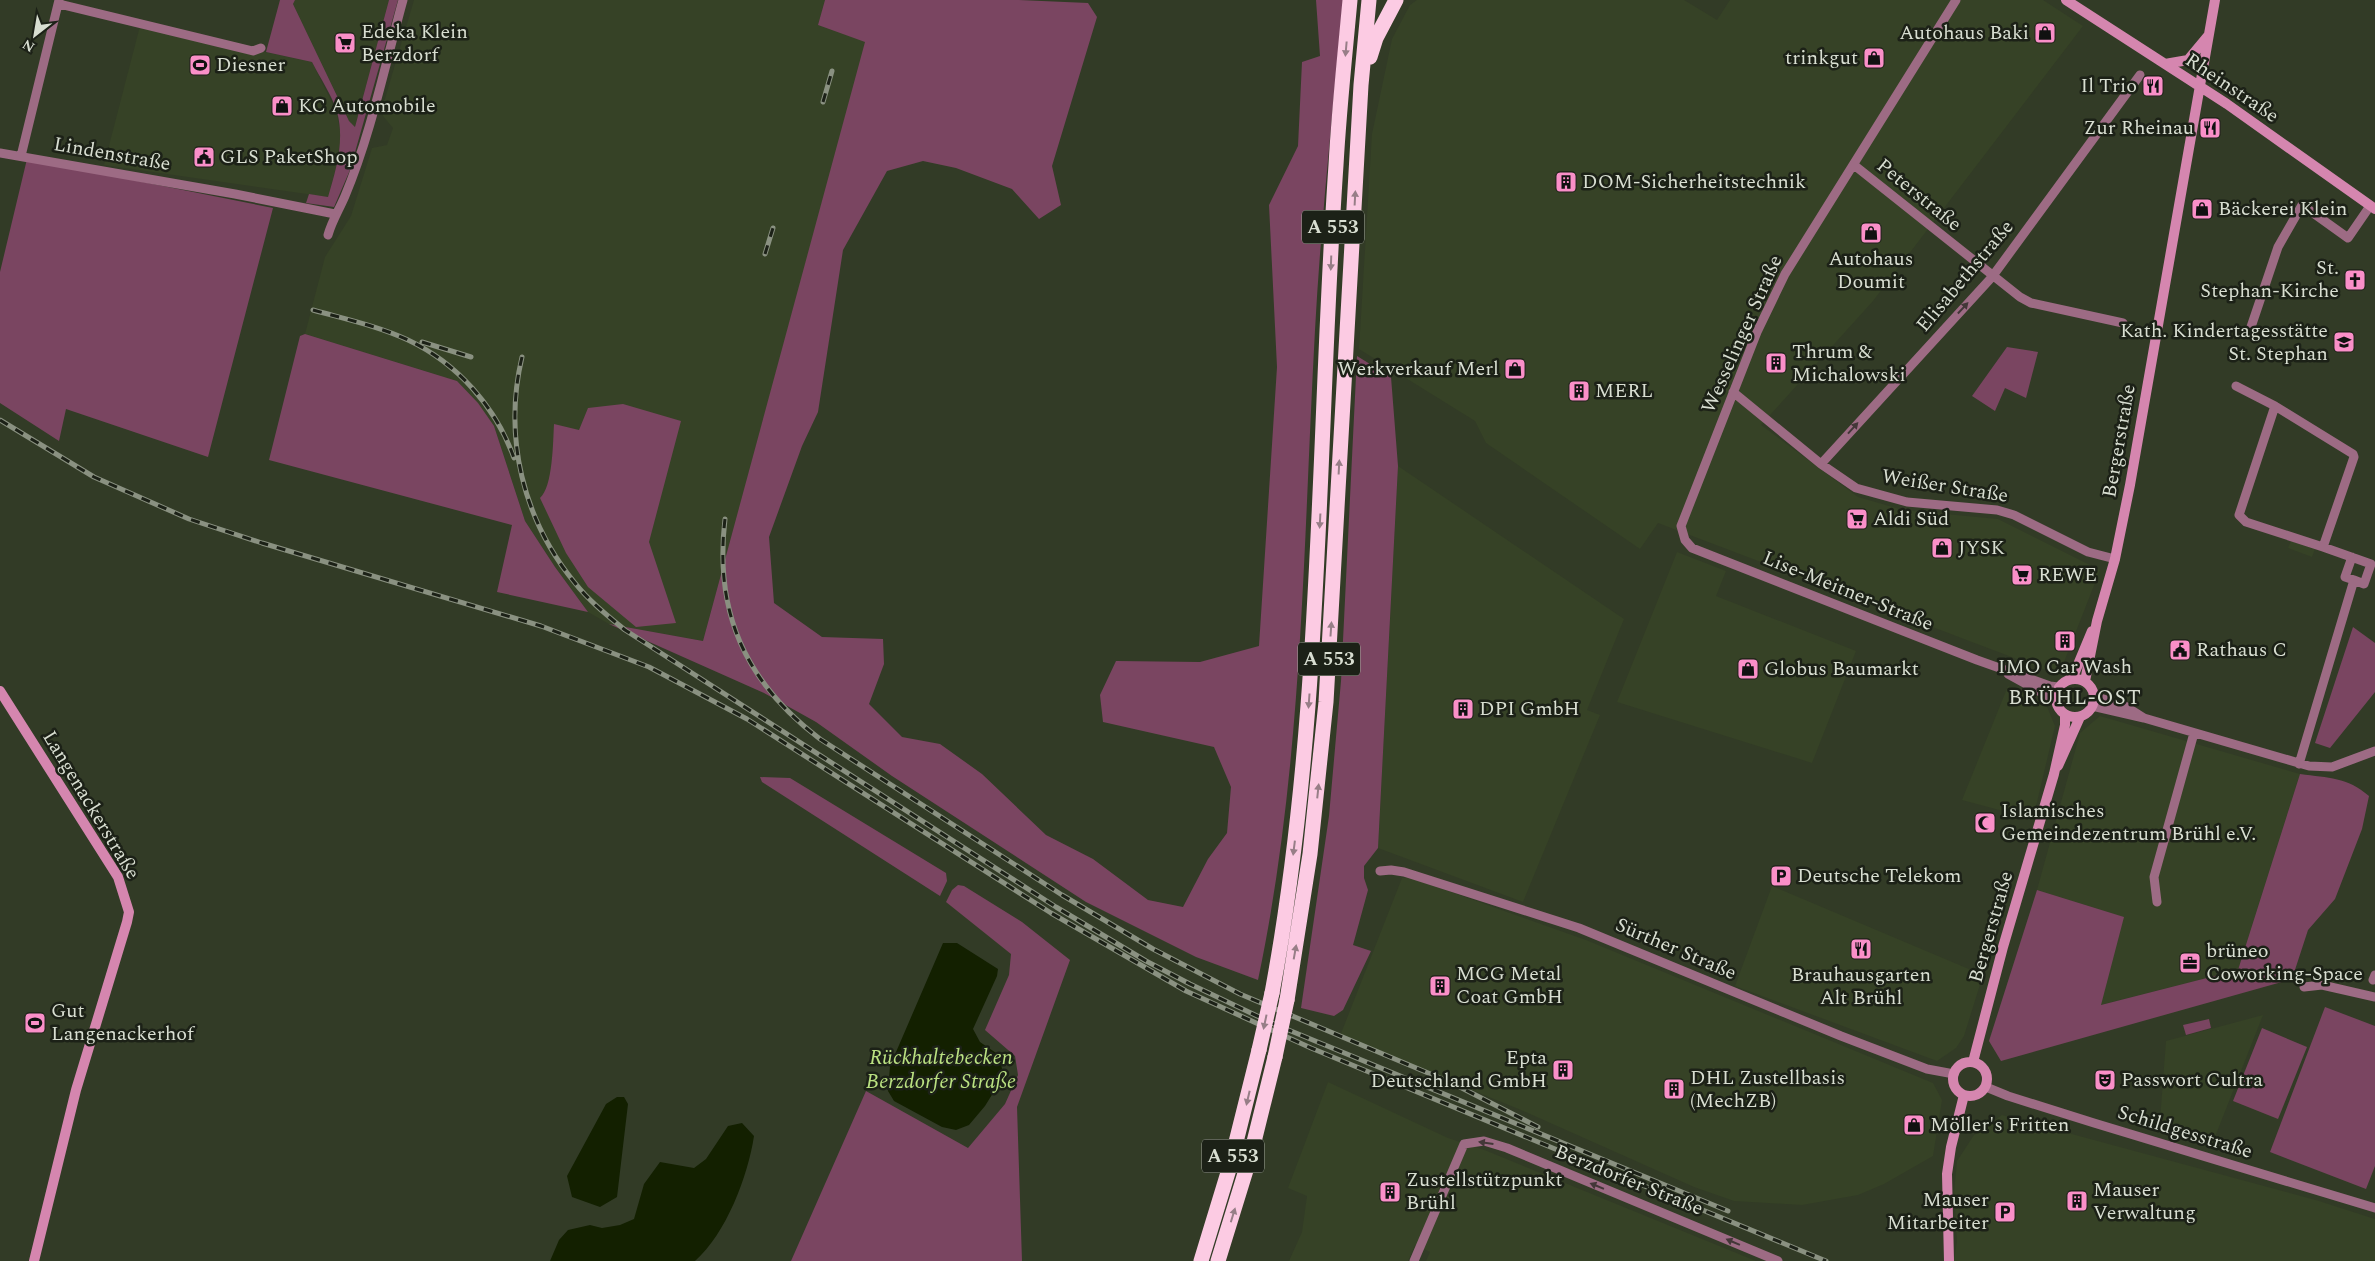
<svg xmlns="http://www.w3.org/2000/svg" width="2375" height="1261" viewBox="0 0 2375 1261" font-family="Spectral,serif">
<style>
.built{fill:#364226}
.green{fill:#7a4561}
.water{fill:#132000}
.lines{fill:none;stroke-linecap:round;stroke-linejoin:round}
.street{stroke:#9d6b84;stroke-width:9}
.secondary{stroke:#d586af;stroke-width:10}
.highway{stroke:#fccbe3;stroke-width:15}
.rail-casing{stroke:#8a9181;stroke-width:5}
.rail{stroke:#1c2117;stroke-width:3;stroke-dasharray:9;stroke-linecap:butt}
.highway-bridge{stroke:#fccbe3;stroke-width:15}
.oneway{fill:#977e87}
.oneway2{fill:#433738}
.labels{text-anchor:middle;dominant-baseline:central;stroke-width:5;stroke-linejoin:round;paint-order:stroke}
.shield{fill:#1c2117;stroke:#a0a599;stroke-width:1}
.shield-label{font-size:19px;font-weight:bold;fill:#d8ded1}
.poi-label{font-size:20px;fill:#d8ded1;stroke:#1c2117;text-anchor:start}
.street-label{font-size:20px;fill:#d8ded1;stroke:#1c2117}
.neighbourhood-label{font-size:21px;letter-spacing:1px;fill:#d8ded1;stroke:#1c2117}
.water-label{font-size:21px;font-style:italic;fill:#bbe282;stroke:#1c2117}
</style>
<rect width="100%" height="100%" fill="#323b26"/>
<path class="built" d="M295 0H389L355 127 349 121 293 4Z
M414 0H825L818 25 866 42 703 641 609 624 588 612 555 567 525 521 494 426 457 381 305 334 325 257 351 216 372 148 387 145 393 128 383 116 382 109Z
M1417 0H1684L1717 20 1730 0H2043L2083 26 1873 301 1761 425 1858 497 1903 510 1998 519 2100 570 2059 675 1658 523 1640 549 1486 443 1475 421 1359 349 1372 134 1392 39 1410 5Z
M140 26 312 62 336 111 341 135 336 168 328 197 104 165Z
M1398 466 1624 619 1587 710 1600 715 1523 902 1378 848Z
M2291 541 2315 549 2312 557 2288 548Z
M1677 552 1726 571 1716 596 1856 651 1812 763 1617 702Z
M2008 686 2046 704 2055 726 2033 819 1962 800Z
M2100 716 2300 774 2238 970 2100 1005 2123 917 2037 890 2080 733Z
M1409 877 1586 940 1933 1083 1942 1100 1933 1156 1884 1184 1858 1195 1802 1205 1734 1201 1694 1187 1521 1110 1340 1036 1402 878Z
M1772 886 1983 975 1964 1036 1956 1048 1937 1061 1735 986Z
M2263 1015 2211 1147 2159 1133 2166 1041Z
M1328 1082 1448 1138 1487 1151 1756 1261H1426L1430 1252 1415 1245 1408 1261H1289L1302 1232 1307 1196 1288 1188Z
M2002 1115 2319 1201 2375 1219V1261H1954L1957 1241 1954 1192 1957 1161 1974 1135Z"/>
<path class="green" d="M280 0H295L293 4 349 121 355 127 389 0H398L350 170 334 207 306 203 309 194 328 197C336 170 345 140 337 112 332 95 320 78 312 62L266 52Z
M825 0H1019L1088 3 1097 17 1052 166 1061 205 1039 219 1012 189 956 168 923 161 887 171 843 250 818 412 802 446 769 537 774 603 822 637 883 639 884 664 869 704 902 737 940 744 982 774 1046 835 1093 859 1148 900 1183 907 1208 859 1227 833 1231 787 1214 747 1103 722 1100 695 1116 661 1200 662 1259 646 1277 367 1269 205 1298 146 1302 62 1320 56 1316 0H1343C1333 110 1321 220 1315 330 1303 548 1303 766 1258 980L1196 957 1086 902 892 776 816 722 764 693 609 624 703 641 865 42 818 25Z
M27 159 273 208 208 457 66 409 59 441 0 403V272Z
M305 334 457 381 478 403 494 426 525 521 555 567 588 612 497 592 512 525 269 460 300 336Z
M2007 347 2038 352 2026 398 2005 388 1995 411 1972 396Z
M1357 356 1391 377 1398 466 1378 848 1364 866V878L1368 890 1353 945 1371 951 1343 1010 1334 1016 1301 1008 1329 816 1341 681Z
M623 404 681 421 649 542 676 623 636 627 588 587 566 553 540 498C553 487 553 441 554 424L579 430 588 408Z
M2353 627 2375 643V692L2330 748 2315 743Z
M2300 774C2329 778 2347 777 2369 796L2362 829 2335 899 2308 930 2292 979 2001 1061 1989 1041 2037 890 2124 917 2101 1005 2238 970Z
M760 777 790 778 946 873 947 881 940 896 762 782Z
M958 885 964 886 1022 922 1070 960 1017 1107 1022 1261H791L866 1091 968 1148 1005 1104 1018 1075 1015 1056 985 1030 1009 975 1011 954 946 902 952 890Z
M2325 1007 2375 1026V1166L2366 1189 2270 1152Z
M2209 1019 2211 1028 2186 1035 2183 1025Z
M2262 1028 2307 1047 2278 1119 2233 1101Z"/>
<path class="water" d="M943 943H957L998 969 997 976 973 1029 980 1042 999 1055 1002 1069 998 1085 985 1106 969 1125 956 1130 942 1127 894 1101 888 1091 890 1066Z
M617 1097H624L628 1104 617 1197 600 1207 572 1197 567 1176 606 1104Z
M742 1123 754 1136C748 1176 726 1234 695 1261H550L559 1240 568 1230 590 1225 602 1228 620 1225 634 1219 644 1184 660 1162 694 1168 706 1159 728 1126Z"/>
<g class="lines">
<path class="street" d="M1956 0 1785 274 1757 332 1681 526 1685 540 1692 548 1977 660 2050 686 2058 687
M59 4 253 51 261 48
M0 153 235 194 335 214
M21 156 59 0
M1854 165 2020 297 2031 303 2123 323
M328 235C332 221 339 210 345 196 371 134 385 65 403 0
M2251 327 2278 247 2302 205 2348 238 2370 206
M2236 386 2275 406 2353 454 2354 457 2323 547 2371 564 2364 584 2354 580
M1733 392 1821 464 1856 488 1907 502 1997 510 2014 515 2088 552 2115 559
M2275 406 2239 515 2246 522 2323 547
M1821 464 1992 277 2140 75
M2008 674 2055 700
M2092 706 2144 718 2125 706 2094 696
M2144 718 2309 766 2332 767 2375 751
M2299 764 2354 580 2345 577 2352 557
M1380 871 1391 870 1404 872 1579 928 1841 1036 1927 1069 1954 1074
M2157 902 2154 877 2194 733
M2373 980 2375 975
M2304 987 2322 985 2375 997
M1986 1087 2008 1096 2094 1123 2375 1208
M1414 1261 1464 1144 1484 1141 1507 1148 1778 1261"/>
<path class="secondary" d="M2066 0 2227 104 2375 209
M2165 64 2188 60 2208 36
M2056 698a19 19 0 1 1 38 0a19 19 0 1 1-38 0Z
M2072 679 2092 631
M2085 681 2097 621 2115 559 2130 485 2215 0
M0 691 118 877 129 912 127 922 76 1090 34 1261
M2058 766 2080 717
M1953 1079a17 17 0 1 1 34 0a17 17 0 1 1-34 0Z
M1973 1062 2003 947 2054 774 2065 725V715
M1949 1261 1947 1174 1951 1147 1964 1095"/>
<path class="highway" d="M1370 57 1376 38 1396 0
M1272 993C1323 719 1317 441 1336 165 1339 110 1345 55 1350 0
M1287 1000 1310 854 1326 702 1361 85 1369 0
M1201 1261 1230 1166 1259 1050
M1218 1261 1251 1154 1275 1057"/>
<g class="rail-casing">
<path id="rail" d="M823 102 832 71
M765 254 773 228
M313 310C345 319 378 326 408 340 457 363 496 407 514 458
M422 342 471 357
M522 357C503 437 523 520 575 583 589 601 608 616 625 630L1056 907 1146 961 1190 984 1274 1024 1728 1211
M0 420 94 477 189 519 262 543 541 626 649 667 747 719 1051 913 1186 991 1311 1048 1826 1261
M725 519C714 612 745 682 820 739L1062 895 1153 949 1240 994 1452 1083 1538 1127"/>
</g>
<use href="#rail" class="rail"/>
<path class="highway-bridge" d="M1259 1050 1272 993
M1275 1057 1287 1000"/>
</g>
<defs><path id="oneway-solid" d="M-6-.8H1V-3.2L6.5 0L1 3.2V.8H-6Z" transform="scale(1.25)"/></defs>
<g class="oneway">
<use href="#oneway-solid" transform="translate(1346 49) rotate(95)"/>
<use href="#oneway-solid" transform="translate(1355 198) rotate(-87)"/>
<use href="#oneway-solid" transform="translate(1331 263) rotate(92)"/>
<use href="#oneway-solid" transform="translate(1339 467) rotate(-87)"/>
<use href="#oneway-solid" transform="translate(1320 521) rotate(93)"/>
<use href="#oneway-solid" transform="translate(1331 629) rotate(-86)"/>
<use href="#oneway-solid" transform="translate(1309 701) rotate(94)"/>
<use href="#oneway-solid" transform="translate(1318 791) rotate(-84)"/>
<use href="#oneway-solid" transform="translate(1294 848) rotate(97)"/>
<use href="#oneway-solid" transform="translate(1295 952) rotate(-80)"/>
<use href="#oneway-solid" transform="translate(1265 1022) rotate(102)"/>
<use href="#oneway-solid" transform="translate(1248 1098) rotate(103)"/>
<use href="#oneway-solid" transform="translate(1233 1215) rotate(-73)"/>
</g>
<g class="oneway2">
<use href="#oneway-solid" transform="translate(1963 308) rotate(-47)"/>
<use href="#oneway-solid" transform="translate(1853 428) rotate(-48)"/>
<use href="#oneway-solid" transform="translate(1486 1143) rotate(-172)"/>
<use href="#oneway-solid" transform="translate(1597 1186) rotate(-158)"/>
<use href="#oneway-solid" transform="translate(1733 1242) rotate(-157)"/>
</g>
<defs>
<g id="shop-square" transform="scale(1.125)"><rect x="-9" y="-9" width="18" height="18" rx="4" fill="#fa8fc8" stroke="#1c2117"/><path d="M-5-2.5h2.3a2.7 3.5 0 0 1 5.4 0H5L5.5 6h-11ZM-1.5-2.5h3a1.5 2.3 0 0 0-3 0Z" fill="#111"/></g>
<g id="supermarket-square" transform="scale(1.125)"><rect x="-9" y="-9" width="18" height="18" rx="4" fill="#fa8fc8" stroke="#1c2117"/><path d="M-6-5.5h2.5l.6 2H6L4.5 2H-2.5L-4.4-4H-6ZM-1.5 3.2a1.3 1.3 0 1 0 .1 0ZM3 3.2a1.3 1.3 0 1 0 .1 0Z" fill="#111"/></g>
<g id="stadium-square" transform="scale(1.125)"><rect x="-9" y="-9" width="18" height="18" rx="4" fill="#fa8fc8" stroke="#1c2117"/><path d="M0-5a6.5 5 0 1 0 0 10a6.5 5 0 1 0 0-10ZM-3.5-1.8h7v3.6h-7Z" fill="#111"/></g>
<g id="restaurant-square" transform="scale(1.125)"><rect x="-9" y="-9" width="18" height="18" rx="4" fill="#fa8fc8" stroke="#1c2117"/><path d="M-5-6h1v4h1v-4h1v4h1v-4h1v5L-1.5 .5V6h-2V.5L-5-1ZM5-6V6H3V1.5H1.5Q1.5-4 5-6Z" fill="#111"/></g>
<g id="civic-square" transform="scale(1.125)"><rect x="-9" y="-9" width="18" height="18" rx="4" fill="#fa8fc8" stroke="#1c2117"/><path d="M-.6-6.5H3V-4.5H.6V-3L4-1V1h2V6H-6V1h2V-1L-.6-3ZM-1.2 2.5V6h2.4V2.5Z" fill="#111"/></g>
<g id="building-square" transform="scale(1.125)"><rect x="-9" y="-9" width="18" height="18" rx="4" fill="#fa8fc8" stroke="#1c2117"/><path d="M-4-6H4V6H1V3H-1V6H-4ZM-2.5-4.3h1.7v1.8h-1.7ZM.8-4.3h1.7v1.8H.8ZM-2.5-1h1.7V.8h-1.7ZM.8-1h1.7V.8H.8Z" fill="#111"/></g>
<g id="church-square" transform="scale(1.125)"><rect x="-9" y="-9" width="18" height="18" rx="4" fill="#fa8fc8" stroke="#1c2117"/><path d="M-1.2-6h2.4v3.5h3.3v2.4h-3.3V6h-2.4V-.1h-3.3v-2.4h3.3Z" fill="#111"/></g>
<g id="school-square" transform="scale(1.125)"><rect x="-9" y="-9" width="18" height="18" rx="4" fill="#fa8fc8" stroke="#1c2117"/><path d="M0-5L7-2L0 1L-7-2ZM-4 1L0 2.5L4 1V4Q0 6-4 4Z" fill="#111"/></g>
<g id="mosque-square" transform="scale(1.125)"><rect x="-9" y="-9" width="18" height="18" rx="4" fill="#fa8fc8" stroke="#1c2117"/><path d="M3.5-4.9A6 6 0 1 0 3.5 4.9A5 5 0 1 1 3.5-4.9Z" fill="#111"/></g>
<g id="parking-square" transform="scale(1.125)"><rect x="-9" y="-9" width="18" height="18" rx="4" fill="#fa8fc8" stroke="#1c2117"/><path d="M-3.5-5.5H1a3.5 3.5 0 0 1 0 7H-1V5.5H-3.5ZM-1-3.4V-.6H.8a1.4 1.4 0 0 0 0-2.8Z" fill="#111"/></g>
<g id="office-square" transform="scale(1.125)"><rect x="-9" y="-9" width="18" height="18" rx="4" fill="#fa8fc8" stroke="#1c2117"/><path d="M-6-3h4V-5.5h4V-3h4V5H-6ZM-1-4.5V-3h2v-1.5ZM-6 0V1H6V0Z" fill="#111"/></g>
<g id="theatre-square" transform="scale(1.125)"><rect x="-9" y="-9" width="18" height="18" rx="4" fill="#fa8fc8" stroke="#1c2117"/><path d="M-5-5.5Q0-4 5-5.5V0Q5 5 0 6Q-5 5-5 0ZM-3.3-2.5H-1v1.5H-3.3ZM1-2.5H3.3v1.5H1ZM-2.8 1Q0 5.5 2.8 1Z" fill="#111"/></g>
</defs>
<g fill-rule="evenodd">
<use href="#shop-square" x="2045" y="33"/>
<use href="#supermarket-square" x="345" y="43"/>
<use href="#shop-square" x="1874" y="58"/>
<use href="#stadium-square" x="200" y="65"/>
<use href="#restaurant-square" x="2153" y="86"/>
<use href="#shop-square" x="282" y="106"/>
<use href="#restaurant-square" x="2210" y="128"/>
<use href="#civic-square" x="204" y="157"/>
<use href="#building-square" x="1566" y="182"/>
<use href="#shop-square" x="2202" y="209"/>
<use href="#shop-square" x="1871" y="233"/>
<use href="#church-square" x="2355" y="280"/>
<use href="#school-square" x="2344" y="342"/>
<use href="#building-square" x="1776" y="363"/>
<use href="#shop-square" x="1515" y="369"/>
<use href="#building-square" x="1579" y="391"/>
<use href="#supermarket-square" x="1857" y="519"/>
<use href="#shop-square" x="1942" y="548"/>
<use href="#supermarket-square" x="2022" y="575"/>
<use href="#building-square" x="2065" y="641"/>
<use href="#civic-square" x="2180" y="650"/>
<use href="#shop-square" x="1748" y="669"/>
<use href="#building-square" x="1463" y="709"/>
<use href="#mosque-square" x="1985" y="823"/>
<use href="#parking-square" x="1781" y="876"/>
<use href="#restaurant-square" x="1861" y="949"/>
<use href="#office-square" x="2190" y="963"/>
<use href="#building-square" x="1440" y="986"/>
<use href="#stadium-square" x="35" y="1023"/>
<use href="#building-square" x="1563" y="1070"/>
<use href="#theatre-square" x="2105" y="1080"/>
<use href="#building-square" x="1674" y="1089"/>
<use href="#shop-square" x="1914" y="1125"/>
<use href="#building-square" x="1390" y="1192"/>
<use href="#building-square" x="2077" y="1201"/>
<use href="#parking-square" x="2005" y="1212"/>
</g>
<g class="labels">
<g class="shield">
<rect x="1302" y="210.5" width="62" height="33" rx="4"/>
<rect x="1298" y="642.5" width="62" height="33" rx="4"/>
<rect x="1202" y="1139.5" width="62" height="33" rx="4"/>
</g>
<g class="shield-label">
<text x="1333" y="227">A 553</text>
<text x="1329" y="659">A 553</text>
<text x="1233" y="1156">A 553</text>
</g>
<g class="poi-label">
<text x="361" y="32">Edeka Klein<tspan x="361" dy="23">Berzdorf</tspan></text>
<text x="2029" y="33" text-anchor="end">Autohaus Baki</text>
<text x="1858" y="58" text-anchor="end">trinkgut</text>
<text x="216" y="65">Diesner</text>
<text x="2137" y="86" text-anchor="end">Il Trio</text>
<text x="298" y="106">KC Automobile</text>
<text x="2194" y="128" text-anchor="end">Zur Rheinau</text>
<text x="220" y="157">GLS PaketShop</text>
<text x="1582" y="182">DOM-Sicherheitstechnik</text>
<text x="2218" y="209">Bäckerei Klein</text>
<text x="1871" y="259" text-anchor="middle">Autohaus<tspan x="1871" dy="23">Doumit</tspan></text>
<text x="2339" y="268" text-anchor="end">St.<tspan x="2339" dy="23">Stephan-Kirche</tspan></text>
<text x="2328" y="331" text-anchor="end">Kath. Kindertagesstätte<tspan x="2328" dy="23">St. Stephan</tspan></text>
<text x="1792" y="352">Thrum &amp;<tspan x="1792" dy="23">Michalowski</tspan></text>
<text x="1499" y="369" text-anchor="end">Werkverkauf Merl</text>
<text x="1595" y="391">MERL</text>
<text x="1873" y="519">Aldi Süd</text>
<text x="1958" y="548">JYSK</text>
<text x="2038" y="575">REWE</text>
<text x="2196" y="650">Rathaus C</text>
<text x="2065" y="667" text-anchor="middle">IMO Car Wash</text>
<text x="1764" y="669">Globus Baumarkt</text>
<text x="1479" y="709">DPI GmbH</text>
<text x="2001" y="811">Islamisches<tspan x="2001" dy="23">Gemeindezentrum Brühl e.V.</tspan></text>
<text x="1797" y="876">Deutsche Telekom</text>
<text x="2206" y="951">brüneo<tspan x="2206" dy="23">Coworking-Space</tspan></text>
<text x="1456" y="974">MCG Metal<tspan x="1456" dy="23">Coat GmbH</tspan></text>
<text x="1861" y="975" text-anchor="middle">Brauhausgarten<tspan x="1861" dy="23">Alt Brühl</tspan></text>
<text x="51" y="1011">Gut<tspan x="51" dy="23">Langenackerhof</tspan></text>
<text x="1547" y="1058" text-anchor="end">Epta<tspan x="1547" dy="23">Deutschland GmbH</tspan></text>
<text x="1690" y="1078">DHL Zustellbasis<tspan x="1690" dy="23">(MechZB)</tspan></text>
<text x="2121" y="1080">Passwort Cultra</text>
<text x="1930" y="1125">Möller's Fritten</text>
<text x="1406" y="1180">Zustellstützpunkt<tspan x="1406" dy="23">Brühl</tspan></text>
<text x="2093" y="1190">Mauser<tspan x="2093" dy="23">Verwaltung</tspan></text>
<text x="1989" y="1200" text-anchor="end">Mauser<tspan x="1989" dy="23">Mitarbeiter</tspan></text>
</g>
<g class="street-label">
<text transform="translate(2232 88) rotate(34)">Rheinstraße</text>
<text transform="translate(112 154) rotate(10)">Lindenstraße</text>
<text transform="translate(1919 195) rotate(39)">Peterstraße</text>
<text transform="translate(1965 276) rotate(-50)">Elisabethstraße</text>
<text transform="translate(1742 334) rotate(-66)">Wesselinger Straße</text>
<text transform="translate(2119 441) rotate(-80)">Bergerstraße</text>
<text transform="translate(1945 486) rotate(9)">Weißer Straße</text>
<text transform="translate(1848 591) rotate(22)">Lise-Meitner-Straße</text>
<text transform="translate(91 805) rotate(59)">Langenackerstraße</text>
<text transform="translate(1991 927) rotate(-74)">Bergerstraße</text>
<text transform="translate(1676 949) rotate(23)">Sürther Straße</text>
<text transform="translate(2185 1132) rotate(17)">Schildgesstraße</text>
<text transform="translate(1629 1180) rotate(22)">Berzdorfer Straße</text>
</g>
<g class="neighbourhood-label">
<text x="2075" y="698">BRÜHL-OST</text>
</g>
<g class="water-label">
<text x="941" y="1058">Rückhaltebecken<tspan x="941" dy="24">Berzdorfer Straße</tspan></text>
</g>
</g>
<g transform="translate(35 35) rotate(211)" stroke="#1c2117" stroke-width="4" paint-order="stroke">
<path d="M0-4L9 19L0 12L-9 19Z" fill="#d8ded1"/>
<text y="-8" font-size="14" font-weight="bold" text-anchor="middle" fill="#d8ded1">N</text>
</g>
</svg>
